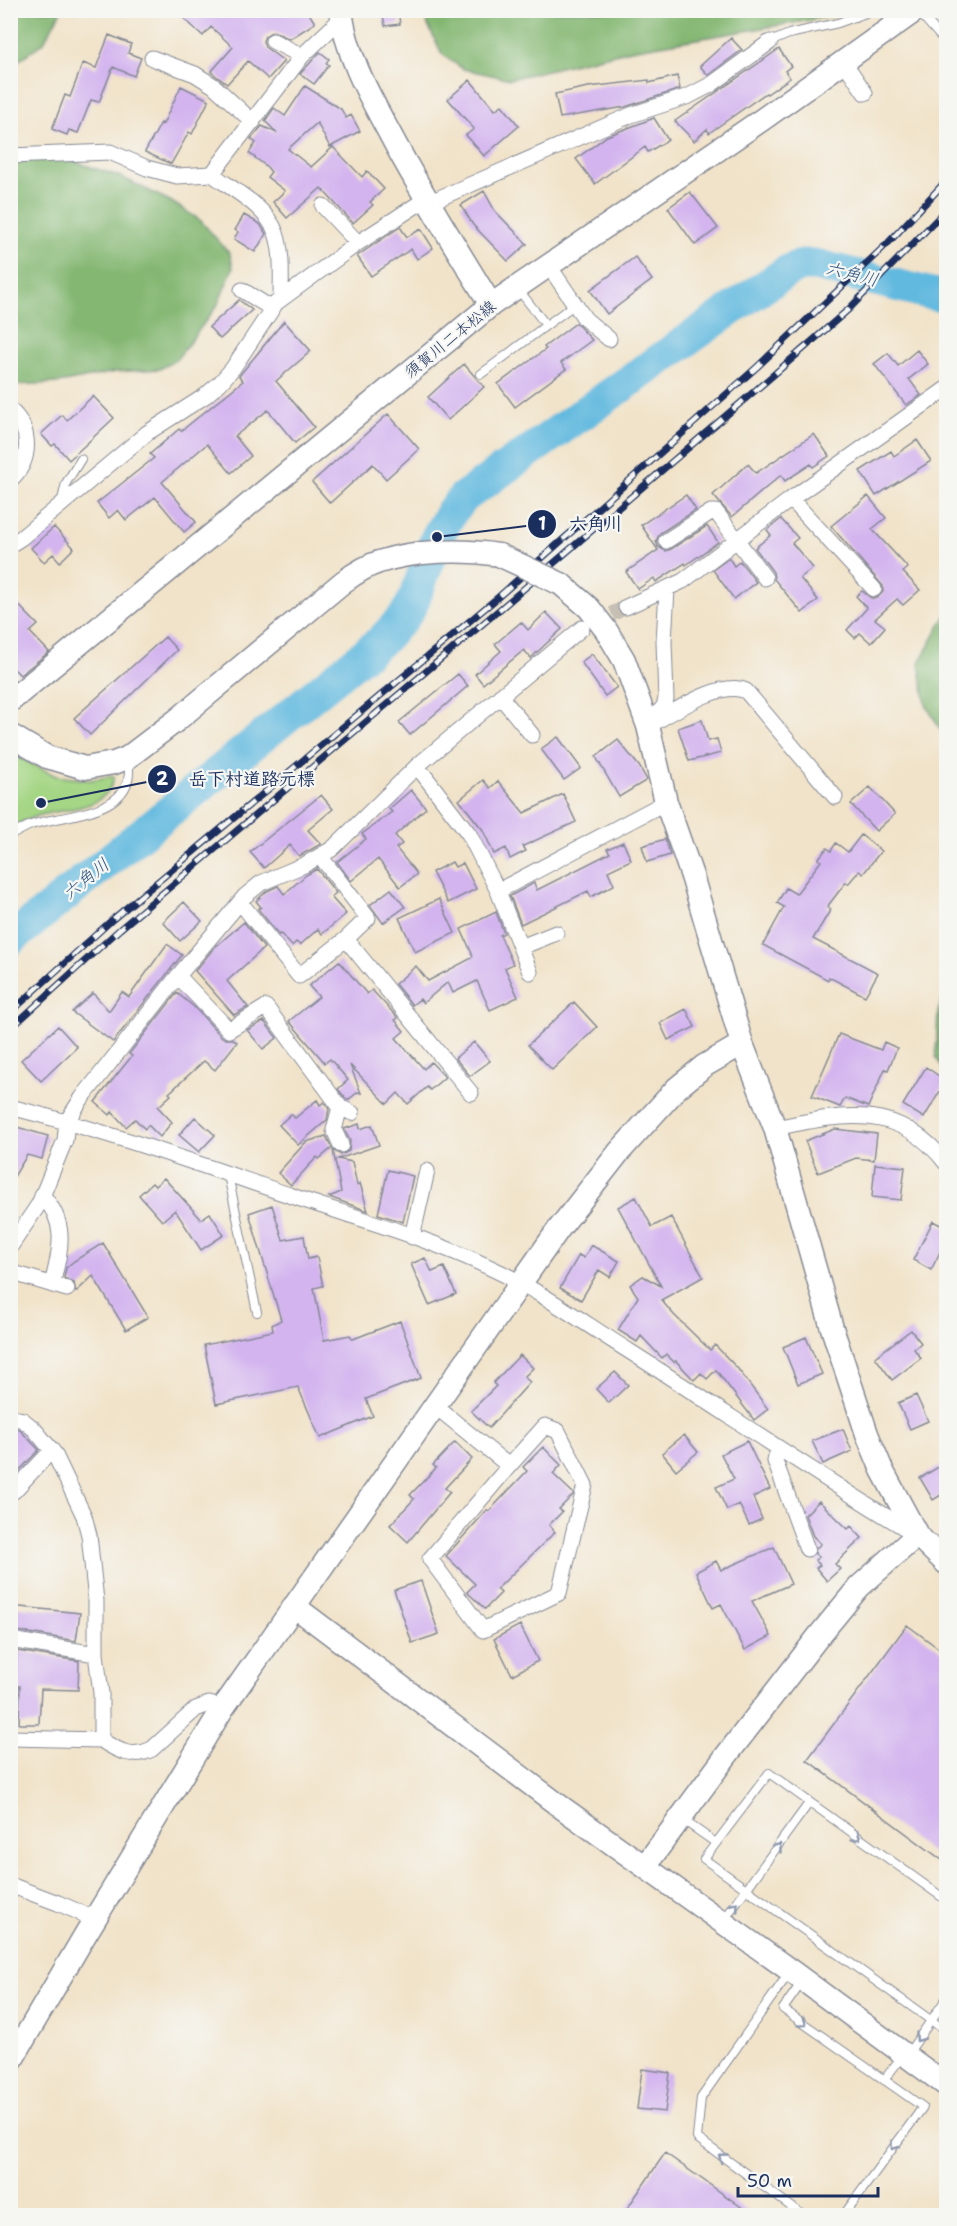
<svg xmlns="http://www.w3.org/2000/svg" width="957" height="2226" viewBox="0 0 957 2226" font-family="'Shantell Sans','Klee One',sans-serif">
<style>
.green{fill:#a5d685;stroke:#608272;stroke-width:1.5}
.forest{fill:#84b772;stroke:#507368;stroke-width:1.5}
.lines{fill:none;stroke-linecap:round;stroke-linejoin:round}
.river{stroke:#62b9df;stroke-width:33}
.building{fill:#d3b4ef}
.street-tunnel{stroke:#c6bfb4;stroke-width:15;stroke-dasharray:15 8;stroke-linecap:butt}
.lane-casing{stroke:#868994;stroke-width:10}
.street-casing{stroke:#868994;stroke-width:17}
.secondary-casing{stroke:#868994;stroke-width:25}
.lane{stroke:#fff;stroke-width:8}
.street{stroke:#fff;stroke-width:15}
.secondary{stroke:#fff;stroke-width:22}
.rail-casing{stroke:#1b2f5e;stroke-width:7}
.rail{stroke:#f6f6f2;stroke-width:4.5;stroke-dasharray:14;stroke-linecap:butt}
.secondary-bridge-casing{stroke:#868994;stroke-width:25;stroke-linecap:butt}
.secondary-bridge{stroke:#fff;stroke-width:22}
.oneway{stroke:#8d97ae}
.labels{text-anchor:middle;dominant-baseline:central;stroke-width:4.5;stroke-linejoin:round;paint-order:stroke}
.street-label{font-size:16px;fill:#1b2f5e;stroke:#f6f6f2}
.water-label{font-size:18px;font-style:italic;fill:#305885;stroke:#f6f6f2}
.leader{fill:none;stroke:#1b2f5e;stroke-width:2}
.callout-dot{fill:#1b2f5e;stroke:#f6f6f2;stroke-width:2}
.mark-label{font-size:18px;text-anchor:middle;font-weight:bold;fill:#fff}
.callout-label{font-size:18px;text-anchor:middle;font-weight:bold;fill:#1b2f5e;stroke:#f6f6f2;stroke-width:4.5;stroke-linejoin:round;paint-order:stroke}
</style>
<rect width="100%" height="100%" fill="#f6f6f2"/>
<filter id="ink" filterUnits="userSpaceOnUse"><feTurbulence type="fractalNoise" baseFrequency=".0167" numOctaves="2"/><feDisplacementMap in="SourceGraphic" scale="12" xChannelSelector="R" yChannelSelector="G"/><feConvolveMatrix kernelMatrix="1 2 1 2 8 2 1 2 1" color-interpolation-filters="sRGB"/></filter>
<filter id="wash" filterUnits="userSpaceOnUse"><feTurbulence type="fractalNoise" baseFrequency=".008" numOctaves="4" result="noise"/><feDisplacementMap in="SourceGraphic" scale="24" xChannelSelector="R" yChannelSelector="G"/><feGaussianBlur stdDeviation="1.35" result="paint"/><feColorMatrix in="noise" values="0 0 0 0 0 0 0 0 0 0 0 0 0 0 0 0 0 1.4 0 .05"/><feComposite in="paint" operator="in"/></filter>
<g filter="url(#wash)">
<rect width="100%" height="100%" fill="#f1e3c9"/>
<path class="green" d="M11 753 56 776 90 780 114 776C109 810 68 808 41 815 31 817 20 823 11 828Z"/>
<path class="forest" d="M11 10 61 11 44 42 11 66Z
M421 11H865L631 50 510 79 463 69 442 54Z
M10 151 58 156 121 177 170 201 200 220 230 254 233 268 217 306 177 359 160 369 115 372 59 383 11 385Z
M946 615V739L926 705 919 663Z
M946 991V1072L936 1058 938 1012Z"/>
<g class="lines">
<path class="river" d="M10 940 382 640 404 617 413 602 437 537 452 511 464 497 736 306 786 272 801 265H815L936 295 946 293"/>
</g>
<g id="blocks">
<path class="building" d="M175 10H307L315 23 290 39 273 31 265 36 263 41 265 47 284 61 268 79 248 61 227 84 211 72 233 47 211 27 203 36Z
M382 10H398L400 24 385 26Z
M109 35 131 44 128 53 141 58 134 76 113 67 99 102 91 100 78 133 69 130 67 135 52 129 65 95 70 97 83 63 96 68Z
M731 38 742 50 708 75 700 66Z
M779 49 791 66 785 71 790 78 767 94 766 93 709 133 707 129 694 141 675 121Z
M320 52 329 59 326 63 329 65 314 84 300 74Z
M677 76 680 89 625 107 560 118 555 94 588 87 649 80V83Z
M470 80 495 110 502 105 519 126 484 156 466 135 474 129 448 99Z
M181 86 209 100 192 134 189 132 171 164 145 152 161 123 163 124Z
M305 86 341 109 346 118 351 115 360 131 330 147 317 123 288 149 311 167 333 147 362 177 367 171 384 189 370 202 373 205 353 223 321 188 287 218 273 202 285 191 267 177 271 172 267 167 249 153 256 143 251 139 262 126 277 133 265 121 274 108 285 116Z
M654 118 668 140 648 152 645 147 595 184 576 159 607 136Z
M484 191 495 211 527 244 508 261 473 225 461 205Z
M690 192 718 228 695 245 668 208Z
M244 215 260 224 266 234 255 252 234 239 238 232 235 230Z
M400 227 407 237 421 229 433 248 417 259 411 249 371 276 357 256Z
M635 257 652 280 607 314 590 290Z
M239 300 252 310 220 339 209 327Z
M284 321 311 351 276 381 314 427 295 443 268 410 235 436 251 456 231 473 207 444 162 482 196 522 184 532 155 497 126 520 118 510 109 518 97 503 154 458 150 454 179 429 181 431 243 381 239 376Z
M576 323 592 340 561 363 566 369 515 407 498 384 546 349 544 347Z
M917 350 928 364 909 379 921 395 906 405 874 364 888 353 898 366Z
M464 364 484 387 448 420 428 397Z
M93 396 114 418 69 460 55 444 52 446 41 434 62 415 67 420Z
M388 414 419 449 386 479 373 464 330 503 312 482Z
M814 434 829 456 813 467 811 464 785 481 781 475 732 517 713 495 748 464 756 473Z
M917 440 931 461 876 496 860 471 891 451 894 456Z
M686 495 696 510 660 533 656 541 658 547 666 551 671 549 707 526 718 542 686 565 685 563 656 582 654 578 638 589 626 572 658 550 641 525Z
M868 496 886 518 872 529 908 568 903 572 920 590 903 605 897 599 875 619 885 627 871 643 860 633 855 638 847 630 867 608 856 596 862 591 871 598H877L883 592V586L831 526Z
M781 519 798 538 792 543 813 568 800 578 818 600 802 613 774 579 773 572 755 548 771 535 767 530Z
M54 527 74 548 60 562 53 554 44 562 31 548Z
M729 558 734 566 740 561 756 582 734 599 713 570Z
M10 596 38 625 30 632 49 652 20 675 10 665Z
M546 612 562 629 531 658 524 650 483 684 475 674 501 651 495 644 521 622 528 630Z
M165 637 177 650 90 735 74 718Z
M592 654 617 687 605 696 581 662Z
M458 674 468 686 410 735 399 722Z
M702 720 708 741 717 739 721 753 689 761 678 728Z
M558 737 581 768 564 780 541 749Z
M618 740 639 766 647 780 619 797 596 757Z
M483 780 490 788 498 781 524 813 563 794 576 822 523 846 526 851 510 859 506 848 494 854 483 830 459 800Z
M870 787 895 814 876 831 851 804Z
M411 790 426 808 395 835 402 844 396 848 417 874 400 887 378 859 351 881 337 862 366 839 362 834 392 812 389 809Z
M321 795 333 809 308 830 321 844 299 856 290 845 264 868 250 852Z
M861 835 881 851 863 874 859 871 848 884 846 882 827 907 831 909 813 939 878 973 865 996 829 977 828 980 763 945 784 907 777 903 786 888 796 894 821 861 818 859 827 848 831 851 836 843 848 852Z
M665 839 670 855 647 862 642 846Z
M623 842 631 860 608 871 614 885 591 897 588 891 521 924 510 896 534 883 537 890 610 853 607 849Z
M452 862 455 867 463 863 476 889 448 903 432 872Z
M317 869 336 893 331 897 346 914 322 934 318 929 300 945 296 942 292 946 281 934 279 935 258 909 261 907 256 901 267 891 278 886 284 894 306 875Z
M391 889 405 907 383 923 370 905Z
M439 899 455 933 415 952 399 918Z
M184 902 202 921 180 941 163 922Z
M496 912 504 933 500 935 513 964 505 968 518 997 490 1010 477 981 453 993 448 982 423 1003 420 999 412 1005 395 984 416 966 428 981 470 959 473 956 461 929Z
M244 922 264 948 227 981 248 1007 234 1015 195 971 214 948Z
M167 944 182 955 113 1042 72 1012 93 993 109 1011 122 992 129 997Z
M339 961 367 994 372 990 398 1018 395 1020 404 1031 396 1038 424 1069 431 1062 445 1077 430 1090 427 1087 408 1104 398 1093 387 1104 350 1065 361 1093 358 1092 348 1100 346 1099 338 1089 348 1080 330 1059 325 1063 289 1021 319 997 309 986Z
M177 993 194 1007 222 1037 226 1039H233L237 1042 215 1070 204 1061 169 1093 171 1095 158 1107 172 1122 160 1137 148 1125 145 1129 135 1119 126 1127 112 1112 110 1115 95 1102 132 1056 129 1054Z
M574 1002 597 1027 552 1070 528 1045Z
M686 1009 695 1027 668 1040 660 1023Z
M264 1021 277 1038 263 1049 247 1030Z
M58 1026 77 1047 41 1081 21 1060Z
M839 1034 881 1050 884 1042 897 1048 888 1070 885 1069 868 1107 845 1098 840 1107 812 1096Z
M474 1042 490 1061 470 1076 455 1058Z
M926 1067 946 1081 924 1118 903 1105Z
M317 1100 320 1105 324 1102 329 1109 327 1120 298 1145 279 1125 291 1114 295 1118Z
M195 1117 215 1135 199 1152 179 1135Z
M359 1124 360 1129 372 1125 379 1145 338 1159 352 1162 357 1185 360 1183 368 1211 329 1197 341 1192 333 1150 341 1155 349 1151 350 1141 344 1129Z
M10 1125 48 1136 42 1159 27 1155 10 1183Z
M835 1129 877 1134 874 1160 856 1158 818 1173 805 1141Z
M326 1136 332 1148 319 1159 317 1157 291 1185 278 1173 306 1142Z
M875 1164 905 1167 901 1200 872 1197Z
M388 1170 413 1176 403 1222 378 1214Z
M164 1178 201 1219 210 1213 224 1235 201 1250 175 1210 162 1221 139 1195 152 1183 155 1186Z
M636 1197 652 1227 671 1217 703 1277 661 1300 674 1315 710 1350 715 1345 738 1369 768 1409 754 1420 716 1370 707 1379 701 1373 694 1380 676 1361 674 1362 666 1354 662 1358 641 1336 637 1342 618 1330 638 1297 630 1285 643 1276 661 1286 618 1207Z
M272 1205 283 1240 304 1236 308 1259 317 1257 323 1286 314 1288 324 1340 350 1335 353 1339 400 1321 421 1378 366 1399 373 1416 320 1438 298 1387 216 1404 204 1345 273 1331 272 1325 281 1320 249 1213Z
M933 1221 946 1228V1256L940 1252 931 1270 913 1260Z
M103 1243 148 1317 126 1330 93 1276 76 1292 74 1283 64 1278 66 1268 74 1261Z
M591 1245 619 1261 610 1277 599 1270 581 1300 560 1288 579 1255 584 1258Z
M425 1258 432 1272 444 1267 456 1294 429 1305 411 1264Z
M911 1330 921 1343 914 1349 921 1358 892 1380 875 1357Z
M806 1337 822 1374 798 1384 783 1347Z
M520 1355 533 1368 524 1377 530 1382 489 1428 471 1411 496 1386 493 1383Z
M615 1372 628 1385 609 1403 596 1389Z
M916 1395 928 1421 910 1429 898 1403Z
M10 1427 19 1429 39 1450 10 1480Z
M843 1429 852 1451 823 1464 812 1441Z
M684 1435 698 1452 676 1470 662 1453Z
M747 1441 770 1489 753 1497 762 1519 749 1525 739 1504 727 1510 716 1487 734 1479 721 1454Z
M455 1442 472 1459 445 1488 450 1492 408 1542 390 1525 414 1499 410 1495 436 1468 433 1465Z
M543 1447 561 1465 553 1474 573 1493V1495L559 1509 562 1512 549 1525 555 1532 497 1589 501 1593 485 1609 467 1592 475 1584 446 1556 487 1510 489 1511 527 1471 523 1467Z
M940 1466 946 1476V1492L933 1500 920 1478Z
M819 1501 848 1529 851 1526 862 1538 835 1564 840 1569 827 1581 816 1568 820 1565 815 1560 819 1557 815 1554 816 1548 821 1544 813 1536 805 1515Z
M774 1547 791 1584 752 1601 771 1636 745 1650 721 1604 713 1608 696 1572 716 1561 721 1570Z
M421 1581 439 1634 412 1643 394 1590Z
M10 1606 80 1613 76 1641 18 1631V1629L10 1628Z
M520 1625 538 1661 512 1675 494 1639Z
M907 1625 946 1654V1863L807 1760Z
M17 1651 79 1661 78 1690 41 1689 39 1724H19L20 1686H16Z
M642 2069 670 2073 665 2112 637 2109Z
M665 2153 754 2216H622Z"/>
</g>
</g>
<g filter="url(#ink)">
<use href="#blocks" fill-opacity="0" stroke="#868994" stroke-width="1.5"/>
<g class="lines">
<path class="street-tunnel" d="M591 624 626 607"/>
<g class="lane-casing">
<path id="lane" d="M918 11 941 37
M770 42 789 34 838 23 874 10
M518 289 546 325
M481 374 575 304
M62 500 66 483 81 459
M10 836C17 832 24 828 31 825 64 814 139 815 128 761
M228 1175 257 1312
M683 1820 716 1843
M946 1900 769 1773 704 1859 946 2031
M723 1921 809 1803
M789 1973 701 2098 697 2138 804 2216
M802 1982 783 2009 923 2107 843 2216
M907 2055 946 1999
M884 2080 903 2055"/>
</g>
<g class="street-casing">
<path id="street" d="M273 41 302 56
M152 58 195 74 214 86 253 122
M844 62 865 93
M10 156 110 152 147 168 177 176 212 174
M428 203 631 115 689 96 712 84 770 42
M323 206 358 243
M549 266 585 319 609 339
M242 290 271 308
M281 298C281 278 283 253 276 233 267 207 233 190 212 174L302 56 342 18
M10 410C32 429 32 461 10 480
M791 499 874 589
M666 541 711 512H716L765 578
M10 545 21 538 147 433 205 396 220 383 233 368 276 303 358 243 426 199
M626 607 683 581 791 499 946 389
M500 696 532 735
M653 720 664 706 666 699 664 641 667 590
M648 726C671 714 720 679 746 691L835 797
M417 766 469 834 498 891 530 972
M320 856 368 918 346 939
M498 891 666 802
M240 902 299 976 346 939 471 1093
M521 947 556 933
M178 976 229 1030 266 1007 340 1107 352 1113
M10 1107C107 1131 201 1165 295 1197 360 1219 428 1238 491 1268 539 1290 584 1323 629 1351 725 1412 818 1476 915 1534
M340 1107 334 1130 341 1145
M775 1128C843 1114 898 1101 946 1163
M42 1195C69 1224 60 1251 52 1285
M412 1237 427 1171
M10 1247 39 1204 65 1140 67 1121 82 1098 178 976 245 896 261 883 304 865 332 849 417 766 582 628
M10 1272 67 1289
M435 1406 509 1466 430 1559 483 1630 559 1593 585 1485 558 1431 545 1426 509 1466
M10 1417 23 1420 34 1429 54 1453 84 1516 89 1535 96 1601V1654L101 1693V1740C118 1751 133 1759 152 1749L196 1709 209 1704 223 1708
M778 1449 775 1461 807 1549
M14 1491 52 1450
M10 1640 96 1654
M10 1738 101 1740
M10 1885 58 1903 95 1919"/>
</g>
<g class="secondary-casing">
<path id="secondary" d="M341 10C346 55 369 95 390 134 421 193 457 249 491 305
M561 584 589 608 606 630 624 660 648 726 666 802 692 876 742 1044 775 1128 832 1328 867 1434 882 1470 917 1535 946 1563
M10 701 491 305 763 119 916 10
M10 735 47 757 85 768 114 763 127 758 177 720 343 582C354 574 366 566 379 562 415 550 463 549 499 555
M294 1606 561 1807 791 1971 946 2085
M645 1866 726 1756 818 1637 859 1587 917 1535
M10 2063 85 1935 223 1708 558 1230 619 1152 677 1088 704 1066 742 1044"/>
</g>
<use href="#lane" class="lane"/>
<use href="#street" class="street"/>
<use href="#secondary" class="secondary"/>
<g class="rail-casing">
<path id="rail" d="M10 1013 113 919 496 599 757 367 888 243 946 181
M10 1029 120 929 499 610 771 377 849 309 946 210"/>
</g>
<use href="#rail" class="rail"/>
<g class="secondary-bridge-casing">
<path id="secondary-bridge" d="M499 555 561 584"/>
</g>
<use href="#secondary-bridge" class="secondary-bridge"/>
</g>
<defs><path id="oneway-chevron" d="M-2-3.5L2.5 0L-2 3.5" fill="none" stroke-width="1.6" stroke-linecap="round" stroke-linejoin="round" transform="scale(1.5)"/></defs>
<g class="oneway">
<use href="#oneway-chevron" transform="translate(857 1837) rotate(35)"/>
<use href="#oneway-chevron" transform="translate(778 1847) rotate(-55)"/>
<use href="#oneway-chevron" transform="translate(735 1906) rotate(-52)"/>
<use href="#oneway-chevron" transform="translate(803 2023) rotate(35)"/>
<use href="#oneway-chevron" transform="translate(919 2038) rotate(126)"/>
<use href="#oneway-chevron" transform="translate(894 2146) rotate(126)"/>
<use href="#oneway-chevron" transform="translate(722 2157) rotate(-144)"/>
</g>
</g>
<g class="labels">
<g class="street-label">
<text transform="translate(450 339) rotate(-39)">須賀川二本松線</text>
</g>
<g class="water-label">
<text transform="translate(852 274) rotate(14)">六角川</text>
<text transform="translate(86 879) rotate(-39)">六角川</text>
</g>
</g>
<path class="leader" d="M437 537L542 524M41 803L162 779"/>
<g class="callout-dot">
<circle cx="437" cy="537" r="6"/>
<circle cx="41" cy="803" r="6"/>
<circle cx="542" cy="524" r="15"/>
<circle cx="162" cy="779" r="15"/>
</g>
<g class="mark-label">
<text x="542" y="530">1</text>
<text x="162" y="785">2</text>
</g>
<g class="callout-label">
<text x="596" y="530">六角川</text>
<text x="252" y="785">岳下村道路元標</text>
</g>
<rect width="957" height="2226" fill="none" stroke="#f6f6f2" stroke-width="36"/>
<path d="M738 2187v9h140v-9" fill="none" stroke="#1b2f5e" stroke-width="3"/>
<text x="747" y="2187" font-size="18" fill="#1b2f5e" stroke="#f6f6f2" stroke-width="4.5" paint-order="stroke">50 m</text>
</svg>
